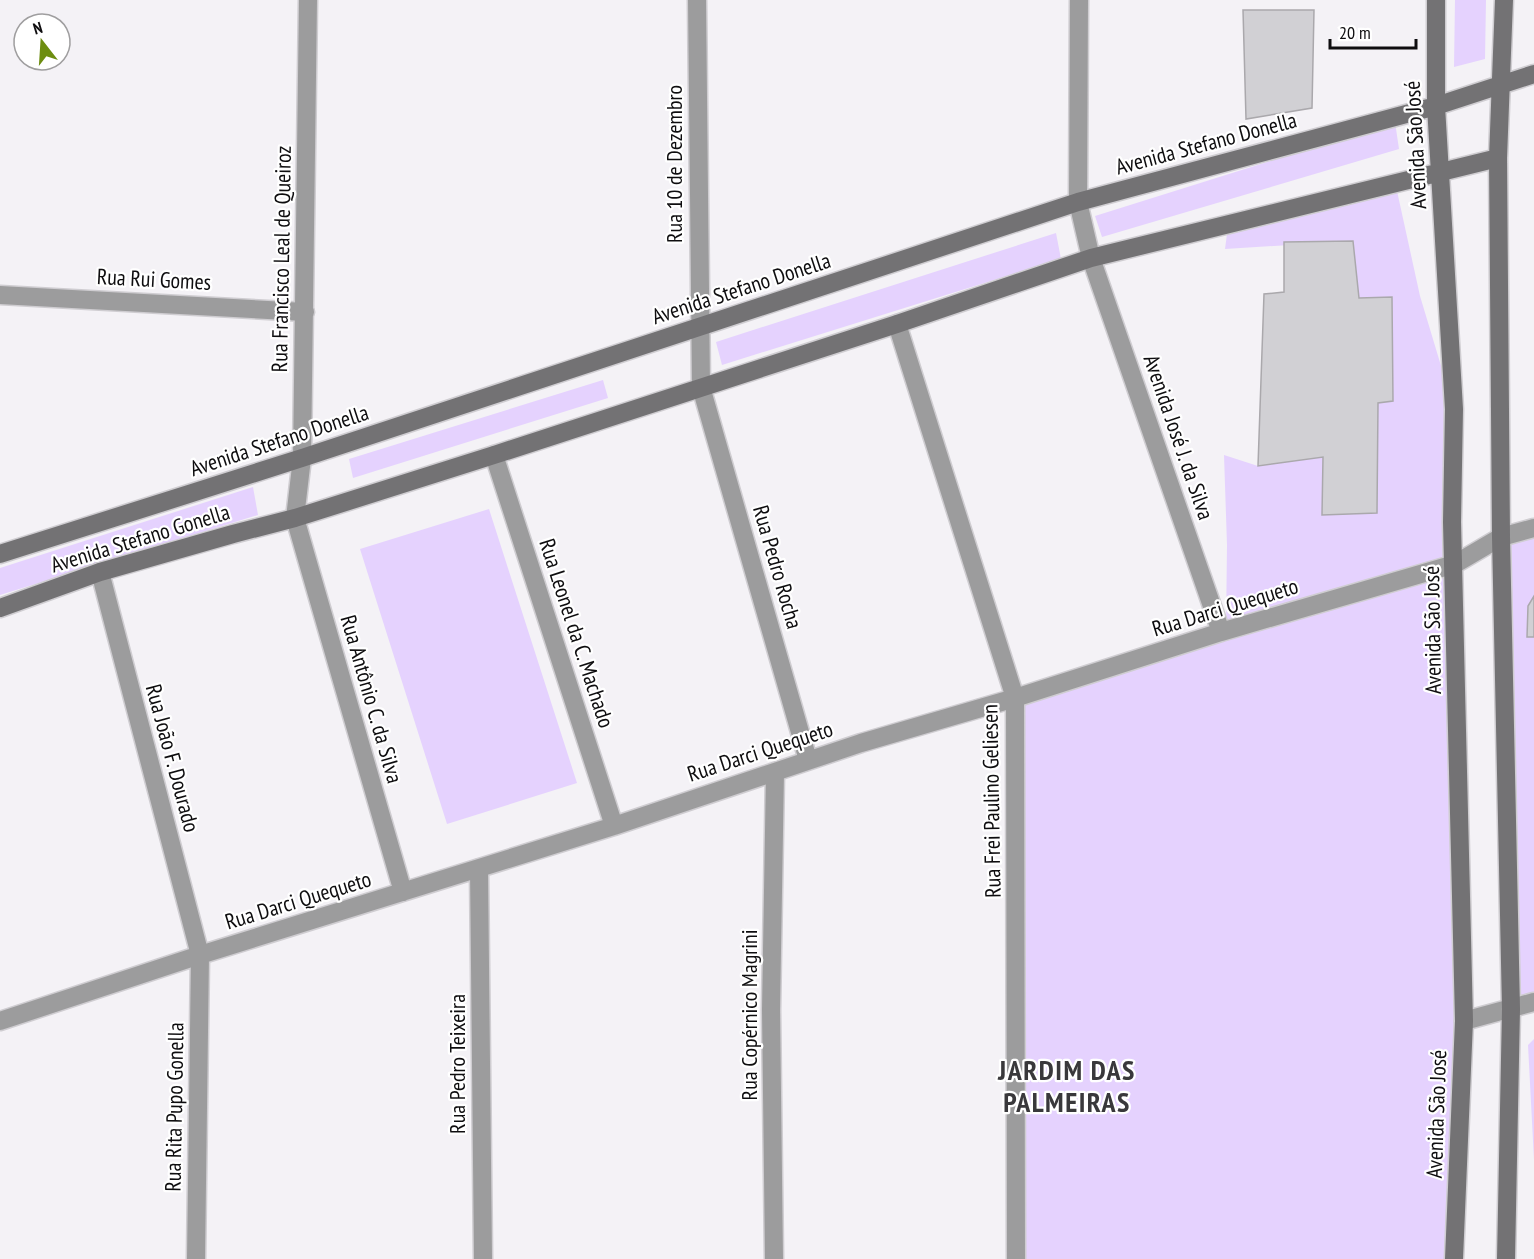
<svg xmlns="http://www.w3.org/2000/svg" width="1534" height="1259" viewBox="0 0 1534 1259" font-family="'PT Sans Narrow',sans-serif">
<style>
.green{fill:#e5d2fe}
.building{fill:#d1d0d4;stroke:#aaa8ac;stroke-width:1.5}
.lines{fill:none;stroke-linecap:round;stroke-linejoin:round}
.street-casing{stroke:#cfcdd1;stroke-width:21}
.secondary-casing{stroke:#cfcdd1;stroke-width:21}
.street{stroke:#9c9c9d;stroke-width:18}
.secondary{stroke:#737274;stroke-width:18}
.labels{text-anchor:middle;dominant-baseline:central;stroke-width:4.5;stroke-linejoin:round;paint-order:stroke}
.street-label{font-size:22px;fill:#0e0d0f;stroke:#fff}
.district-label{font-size:28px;font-weight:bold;letter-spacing:1.5px;fill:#39383b;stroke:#fff}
</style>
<rect width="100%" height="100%" fill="#f4f2f6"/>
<path class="green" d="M1455 0H1486L1485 59 1454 67Z
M1395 122 1399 149 1102 237 1095 216Z
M1380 186 1397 191 1420 296 1454 409 1463 993 1453 1259H1016L1015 698 1226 628 1227 545 1224 455 1258 466 1323 457 1322 514 1377 512 1378 403 1393 401 1392 297 1359 298 1353 241 1225 249 1227 234Z
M1056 233 1061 259 722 365 716 342Z
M603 380 608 398 353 478 349 459Z
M253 487 258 515 0 595V568Z
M489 509 577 783 447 824 360 549Z
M1534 527V1002L1511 1009 1501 537Z
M1534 1039V1160L1528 1045Z"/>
<path class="building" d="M1243 10H1314L1312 108 1246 119Z
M1353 241 1359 298 1392 297 1393 401 1378 403 1377 513 1322 515 1323 457 1258 466 1264 294 1284 292V242Z
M1534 596V637H1527L1528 606Z"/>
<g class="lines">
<g class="street-casing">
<path id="street" d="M308 0 302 458 295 518 403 892
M697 0 701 387 808 760
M1079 0 1078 202 1091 258 1221 632
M0 295 305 312
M897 324 1015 698 1016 1259
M494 455 614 826
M100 572 200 955 196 1259
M479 868 483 1259
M0 1021 200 955 614 826 861 743 1015 698 1221 632 1455 564 1501 537 1534 528
M1464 1021 1534 1002
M774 1259 771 1010 775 772"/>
</g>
<g class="secondary-casing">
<path id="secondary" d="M1436 0V106L1454 409 1452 522 1464 1021 1454 1259
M1504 0 1498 158 1501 537 1511 1009 1506 1259
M0 554 302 458 1078 202 1436 106 1534 74
M0 608 100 572 233 534 295 518 494 455 897 324 1091 258 1498 158"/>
</g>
<use href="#street" class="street"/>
<use href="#secondary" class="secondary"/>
</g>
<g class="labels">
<g class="street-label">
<text transform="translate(1206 143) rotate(-15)">Avenida Stefano Donella</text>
<text transform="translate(1415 145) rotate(-93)">Avenida São José</text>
<text transform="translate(674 164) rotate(-90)">Rua 10 de Dezembro</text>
<text transform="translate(281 259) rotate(-89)">Rua Francisco Leal de Queiroz</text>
<text transform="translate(154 279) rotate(3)">Rua Rui Gomes</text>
<text transform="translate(741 288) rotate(-18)">Avenida Stefano Donella</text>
<text transform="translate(1179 437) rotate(71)">Avenida José J. da Silva</text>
<text transform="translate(279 440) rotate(-18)">Avenida Stefano Donella</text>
<text transform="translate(140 538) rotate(-17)">Avenida Stefano Gonella</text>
<text transform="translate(778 567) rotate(74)">Rua Pedro Rocha</text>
<text transform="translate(1225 607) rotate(-17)">Rua Darci Quequeto</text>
<text transform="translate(1432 630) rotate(-91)">Avenida São José</text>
<text transform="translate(577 633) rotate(72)">Rua Leonel da C. Machado</text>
<text transform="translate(372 699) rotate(74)">Rua Antônio C. da Silva</text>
<text transform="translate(760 751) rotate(-18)">Rua Darci Quequeto</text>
<text transform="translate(173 758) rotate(75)">Rua João F. Dourado</text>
<text transform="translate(991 801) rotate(-91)">Rua Frei Paulino Geliesen</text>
<text transform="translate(298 900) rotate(-17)">Rua Darci Quequeto</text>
<text transform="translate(749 1015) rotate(-90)">Rua Copérnico Magrini</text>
<text transform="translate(457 1064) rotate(-90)">Rua Pedro Teixeira</text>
<text transform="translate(174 1107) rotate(-89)">Rua Rita Pupo Gonella</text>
<text transform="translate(1436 1114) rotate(-88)">Avenida São José</text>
</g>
<g class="district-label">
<text x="1067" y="1069">JARDIM DAS<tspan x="1067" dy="32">PALMEIRAS</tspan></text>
</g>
</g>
<g transform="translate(42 42) rotate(343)"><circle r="28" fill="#ffffff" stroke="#9f9e9f" stroke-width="1.5"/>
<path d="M0-4.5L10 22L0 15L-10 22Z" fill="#6d8d10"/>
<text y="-9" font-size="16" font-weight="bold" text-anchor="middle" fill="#0e0d0f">N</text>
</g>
<path d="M1330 39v9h86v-9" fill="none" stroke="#0e0d0f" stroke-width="3"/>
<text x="1339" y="39" font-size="18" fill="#0e0d0f" stroke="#ffffff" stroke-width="4.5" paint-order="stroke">20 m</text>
</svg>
